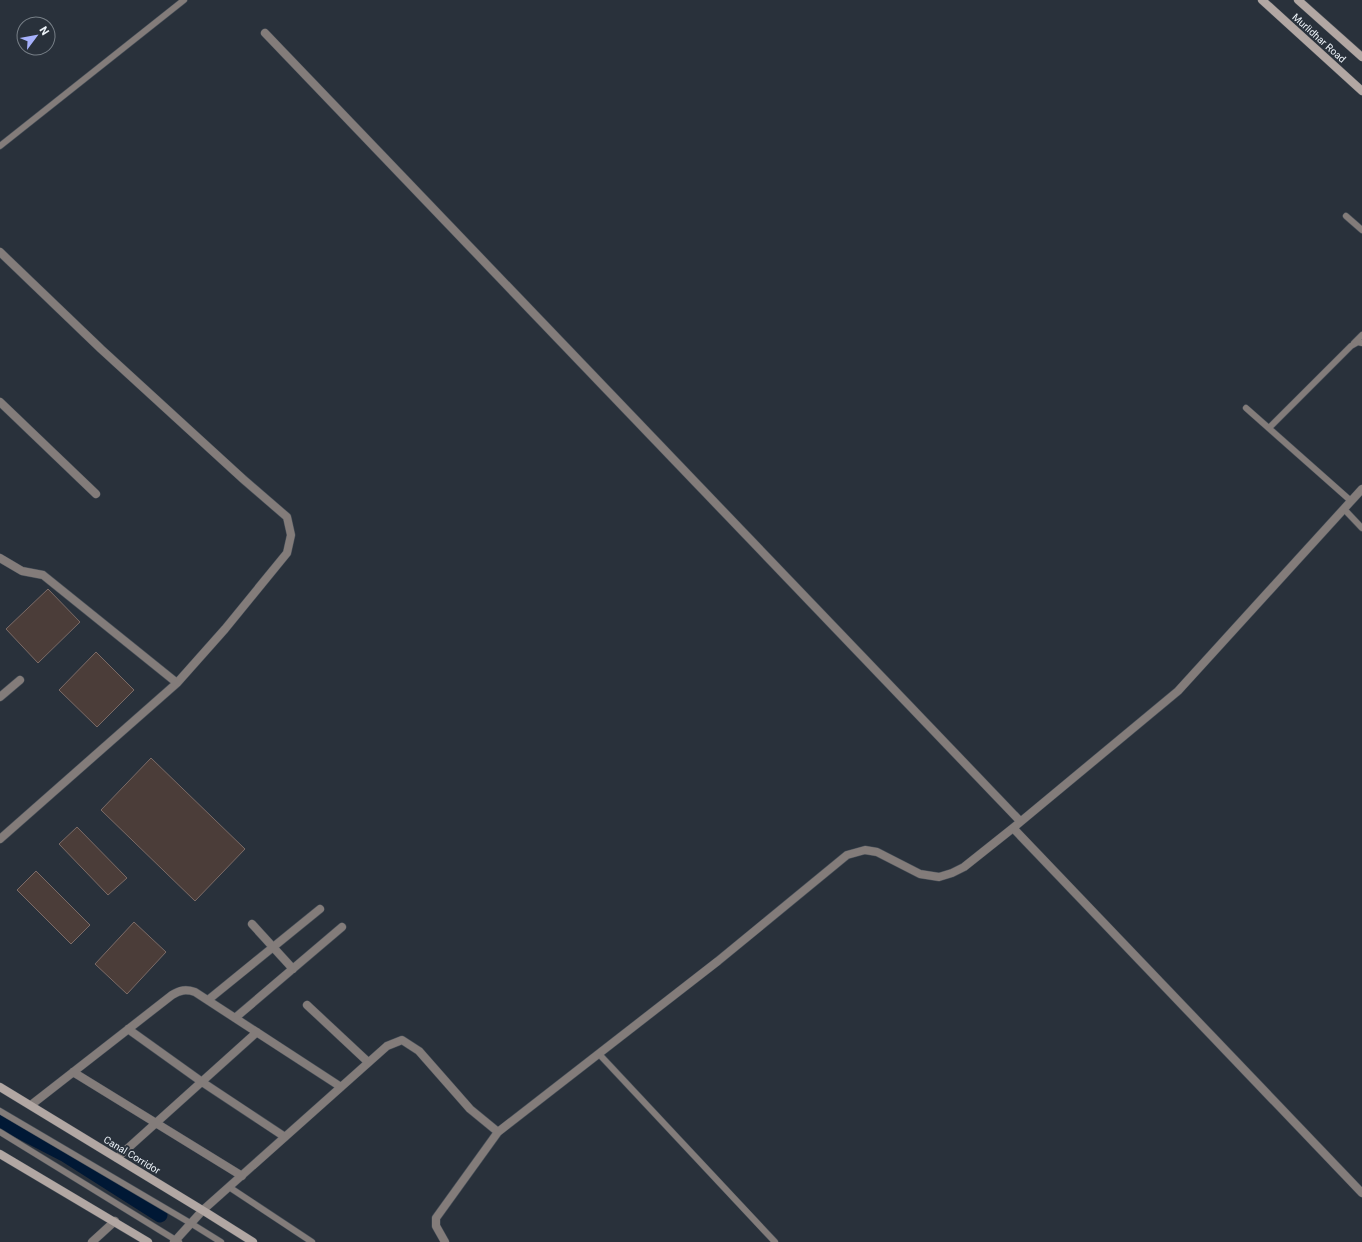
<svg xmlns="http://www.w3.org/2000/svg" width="1362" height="1242" viewBox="0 0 1362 1242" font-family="Roboto,sans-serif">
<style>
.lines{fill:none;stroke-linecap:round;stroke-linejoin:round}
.canal{stroke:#001835;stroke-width:15}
.building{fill:#4b3d39;stroke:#7b6b67}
.lane-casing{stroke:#485059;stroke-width:7}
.street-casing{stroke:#485059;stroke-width:9}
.secondary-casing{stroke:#485059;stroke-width:9}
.lane{stroke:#837c7a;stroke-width:6}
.street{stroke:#837c7a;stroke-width:8}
.secondary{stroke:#b2a7a3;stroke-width:8}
.labels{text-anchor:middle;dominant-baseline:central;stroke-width:4;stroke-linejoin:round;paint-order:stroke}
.street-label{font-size:10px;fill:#edf3f9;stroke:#29313b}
</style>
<rect width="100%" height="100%" fill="#29313b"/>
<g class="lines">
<path class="canal" d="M0 1121 64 1154 160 1215"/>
</g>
<path class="building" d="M48 589 80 622 38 663 6 629Z
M96 652 134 690 97 727 59 690Z
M151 758 245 849 195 901 101 810Z
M77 827 127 878 108 895 59 844Z
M36 871 90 925 71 944 17 890Z
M134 922 166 952 127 994 95 964Z"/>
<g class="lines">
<g class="lane-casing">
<path id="lane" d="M0 146 184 0
M1346 216 1362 230
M1354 343 1362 335
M1246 408 1351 501
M1269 428 1351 346 1358 342 1362 343
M1344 509 1362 528
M599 1054 775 1242
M0 1111 192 1224 221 1242
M0 1132 179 1242
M229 1187 312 1242"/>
</g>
<g class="street-casing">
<path id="street" d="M265 33 1020 821
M0 252 101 349 243 479 287 517 291 535 287 553 225 629 177 683 0 839
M0 402 96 494
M0 558 22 571 43 575 177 683
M0 697 20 680
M1013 828 1362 1193
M252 924 293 969
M208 1000 320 909
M307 1005 368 1062
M235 1018 342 927
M128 1029 202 1082 285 1137
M73 1072 242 1176
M31 1105 172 995C180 990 186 989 195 992L341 1087
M498 1132 718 961 847 855 865 850 877 852 920 874 939 877 952 873 964 867 1013 828 1178 691 1362 489
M117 1158 257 1032
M92 1242 115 1221
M174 1242 203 1210 387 1046 402 1040 419 1051 470 1109 498 1132 436 1218V1226L445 1242"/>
</g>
<g class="secondary-casing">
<path id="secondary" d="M1262 0 1362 91
M1298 0 1362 57
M0 1087 207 1213 253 1242
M0 1154 148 1242"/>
</g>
<use href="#lane" class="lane"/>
<use href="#street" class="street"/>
<use href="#secondary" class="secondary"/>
</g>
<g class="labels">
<g class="street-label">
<text transform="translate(1319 38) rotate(42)">Murlidhar Road</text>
<text transform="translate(132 1155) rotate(31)">Canal Corridor</text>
</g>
</g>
<g transform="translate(36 36) rotate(58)"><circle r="19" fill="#29313b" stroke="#777f87"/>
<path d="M0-3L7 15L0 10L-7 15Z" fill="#a6b1fc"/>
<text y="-6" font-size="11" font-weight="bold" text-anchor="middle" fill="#edf3f9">N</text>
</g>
</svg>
